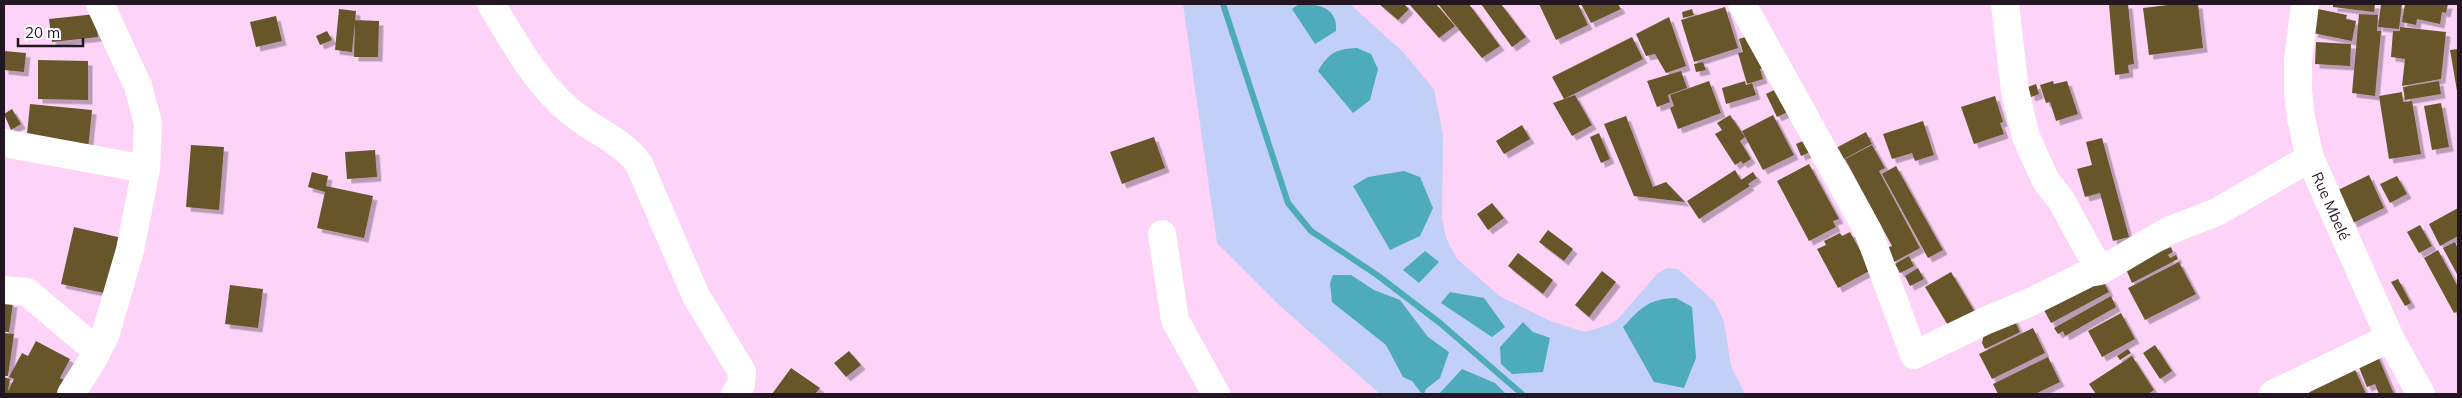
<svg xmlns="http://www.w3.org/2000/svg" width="2462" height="398" viewBox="0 0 2462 398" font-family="Mulish,sans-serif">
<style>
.green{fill:#c2d0f7}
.water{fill:#4dabbb}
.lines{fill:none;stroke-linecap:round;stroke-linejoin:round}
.stream{stroke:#4dabbb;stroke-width:6}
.building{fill:#66572b;filter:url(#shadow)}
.minor{stroke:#fff;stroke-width:28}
.labels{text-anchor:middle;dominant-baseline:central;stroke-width:5;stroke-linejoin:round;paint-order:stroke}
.street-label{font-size:15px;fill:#231522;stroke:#fff}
</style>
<defs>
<filter id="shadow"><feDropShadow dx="4.5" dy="4.5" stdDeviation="0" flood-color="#0004"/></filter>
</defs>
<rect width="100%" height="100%" fill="#fdd4f7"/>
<path class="green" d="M1183 4H1350L1403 52 1434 89 1443 135 1442 218 1446 238 1457 259 1501 297 1553 322 1585 332 1608 325 1618 319 1657 274 1667 268 1678 269 1715 302 1724 322 1731 366 1745 394H1380L1278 304 1217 243Z"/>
<path class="water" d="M1299 4C1318 4 1338 7 1336 31L1315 44 1292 9Z
M1357 48 1371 54 1378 69 1370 100 1353 113 1318 71C1329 53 1335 49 1357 48Z
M1404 171 1420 177 1433 208 1420 236 1390 250 1353 186 1368 177Z
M1425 251 1439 262 1419 283 1403 270Z
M1333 275H1351L1374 290 1400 300 1428 337 1449 352 1440 378 1426 389 1424 394H1422L1412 381 1403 377 1386 345 1332 302 1330 283Z
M1450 292 1484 298 1505 327 1492 337 1441 303Z
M1676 298 1692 307 1696 358 1684 388 1654 382 1623 327C1642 307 1648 299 1676 298Z
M1523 322 1533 332 1550 338 1543 372 1512 374 1501 364 1500 347Z
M1462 369 1495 383 1506 394H1439Z"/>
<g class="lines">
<path class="stream" d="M1223 4 1288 203 1311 231 1377 275 1440 323 1522 394"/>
</g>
<path class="building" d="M1379 4H1404L1409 9 1398 20Z
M1409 4H1436L1455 26 1439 38Z
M1438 4H1469L1500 46 1482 58Z
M1481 4H1501L1526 37 1512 47Z
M1539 4H1578L1588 25 1556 40Z
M1581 4H1618L1621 9 1591 23Z
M2109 4H2128L2134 64 2128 65 2129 73 2115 75Z
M2176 4H2198L2203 48 2149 55 2143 8Z
M2333 4H2375L2374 12 2333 7Z
M2381 4H2402L2399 29 2378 27Z
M2405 4 2416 5 2448 4 2446 13 2442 12 2440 24 2417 19 2416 25 2402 22Z
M1725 7 1738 48 1694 62 1681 20Z
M339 9 356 11 352 52 335 50Z
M1692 9 1694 15 1683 18 1682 12Z
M2318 9 2347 15 2346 19 2356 21 2352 41 2313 33Z
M96 14 98 37 52 42 49 19Z
M2359 14 2378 15 2377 31H2381L2375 96 2352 93Z
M276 16 282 41 256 47 250 22Z
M1669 17 1686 66 1666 73 1655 54 1646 56 1636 34Z
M355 20 379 21 378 57H354Z
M2400 27 2446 32 2441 79 2402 86 2405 59 2391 57 2393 31H2400Z
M327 31 332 40 320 45 316 36Z
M1754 34 1764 68 1760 69 1763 79 1747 84 1738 53 1743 52 1739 39Z
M1632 37 1643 59 1564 99 1552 77Z
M2316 42 2351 44 2350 66 2315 64Z
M2458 49V91H2457L2450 50Z
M4 51 26 53 24 72 4 70Z
M38 60 88 61V100L38 99Z
M1703 62 1706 70 1696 72 1694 64Z
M1681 71 1687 88 1668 95 1670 102 1657 107 1647 81Z
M1709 81 1721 113 1678 129 1670 108 1674 106 1670 95Z
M1745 81 1746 85 1752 83 1756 95 1726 104 1722 88Z
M2053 81 2054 84 2067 81 2078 114 2056 121 2050 102 2046 103 2040 85Z
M2439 81 2441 94 2405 100 2403 87Z
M2036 84 2039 94 2031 97 2028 87Z
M1778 88 1790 111 1777 117 1766 94Z
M2402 92 2403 102 2412 101 2421 154 2389 159 2379 96Z
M1575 95 1592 125 1572 136 1553 103Z
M1995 96 2003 122 2000 123 2004 134 1974 144 1961 107Z
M2441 103 2449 147 2432 150 2424 106Z
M30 104 92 110 88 150 26 144Z
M12 109 21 124 11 130 4 114Z
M1730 115 1745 137 1740 141 1751 159 1743 164 1741 161 1735 165 1715 134 1722 130 1717 123Z
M1773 115 1794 155 1763 170 1742 131Z
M1626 116 1653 187 1666 182 1685 202 1634 196 1604 124Z
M1923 121 1934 155 1915 161 1912 153 1892 159 1883 134Z
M1522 125 1530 139 1504 154 1496 141Z
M1866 132 1872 144 1842 160 1836 148Z
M1599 133 1610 159 1601 163 1590 137Z
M1154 137 1165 168 1122 184 1110 152Z
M2102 138 2129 237 2113 241 2100 193 2085 197 2077 169 2092 165 2086 142Z
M1805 140 1810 152 1801 156 1796 144Z
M191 145 224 147 219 210 186 207Z
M1872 145 1885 168 1879 171 1920 248 1894 262 1886 248 1892 246 1845 159Z
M375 150 377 177 347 179 345 152Z
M1809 164 1839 219 1833 221 1836 227 1809 241 1777 181Z
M1896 166 1943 250 1928 258 1882 174Z
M1735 170 1741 180 1753 172 1757 178 1748 184 1750 186 1699 219 1687 201Z
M312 172 328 176 326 186 373 196 364 238 317 228 325 192 308 187Z
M2369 175 2384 208 2353 223 2338 190Z
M2397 176 2407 194 2390 203 2380 184Z
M1492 203 1504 218 1488 230 1477 214Z
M2458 208V236L2440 246 2429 224Z
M2420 225 2432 246 2419 253 2407 232Z
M74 227 122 238 109 294 61 284Z
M1548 230 1573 249 1564 261 1539 242Z
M1850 232 1871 270 1838 288 1817 249 1826 245 1824 241 1840 233 1842 236Z
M2455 242 2458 249V276L2443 248Z
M2171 247 2173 252 2168 255 2170 258 2176 255 2178 259 2132 283 2125 267Z
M2438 250 2458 287V311L2454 313 2424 258Z
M1518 253 1553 280 1543 294 1508 266Z
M1909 256 1914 266 1900 273 1895 264Z
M2179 262 2196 294 2145 320 2128 288Z
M1918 268 1924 279 1910 286 1905 276Z
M1602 271 1616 282 1589 317 1575 305Z
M1951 272 1975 312 1949 327 1925 287Z
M2102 279 2109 292 2051 323 2044 310Z
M2398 279 2411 303 2405 306 2391 282Z
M230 285 263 289 258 328 225 324Z
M2111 296 2116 307 2065 336 2063 331 2058 334 2054 328Z
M4 301 13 303 9 332H4Z
M2121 313 2135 339 2102 357 2088 331Z
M2013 317 2020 332 1985 349 1982 343 1985 329Z
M2033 328 2045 353 1992 379 1979 354Z
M4 333 14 334 8 376H4Z
M36 341 70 359 60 378 64 380 57 394H6L4 393V377L10 379 8 391 14 379 9 377 22 353 28 356Z
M2155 345 2172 371 2160 379 2143 353Z
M2128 349 2131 353 2120 360 2117 356Z
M849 351 861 365 846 377 834 363Z
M2376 352 2394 394H2379L2375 384 2367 387 2356 360Z
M2132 356 2154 390 2148 394H2096L2089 384Z
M2048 357 2060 382 2035 394H1998L1993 384Z
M2354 367 2366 394H2310L2307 386Z
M791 368 820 388 815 394H772Z"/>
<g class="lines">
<path class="minor" d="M491 4C515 43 535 82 570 111 593 131 621 139 639 164L696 296 742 372 741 385 735 394
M1742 4 1868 231 1914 355 1987 320 2031 302 2089 273 2100 271 2168 231 2217 212 2310 158
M2005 4 2015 91 2026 137 2046 181 2061 200 2100 271
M2305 4 2298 60V91L2301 118 2310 158 2390 338 2421 394
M4 143 146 169
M1162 234 1175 320 1216 394
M4 290 27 292 97 351
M71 394 92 361 105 336 130 250 146 169 148 123 138 86 100 4
M2273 394 2390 338"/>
</g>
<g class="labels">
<g class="street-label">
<text transform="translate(2331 206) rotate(66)">Rue Mbelé</text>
</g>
</g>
<rect width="2462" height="398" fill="none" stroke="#231522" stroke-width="10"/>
<path d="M18 38v8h65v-8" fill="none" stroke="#231522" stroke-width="2.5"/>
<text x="25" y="38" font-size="15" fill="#231522" stroke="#ffffff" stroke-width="4" paint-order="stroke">20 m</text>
</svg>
